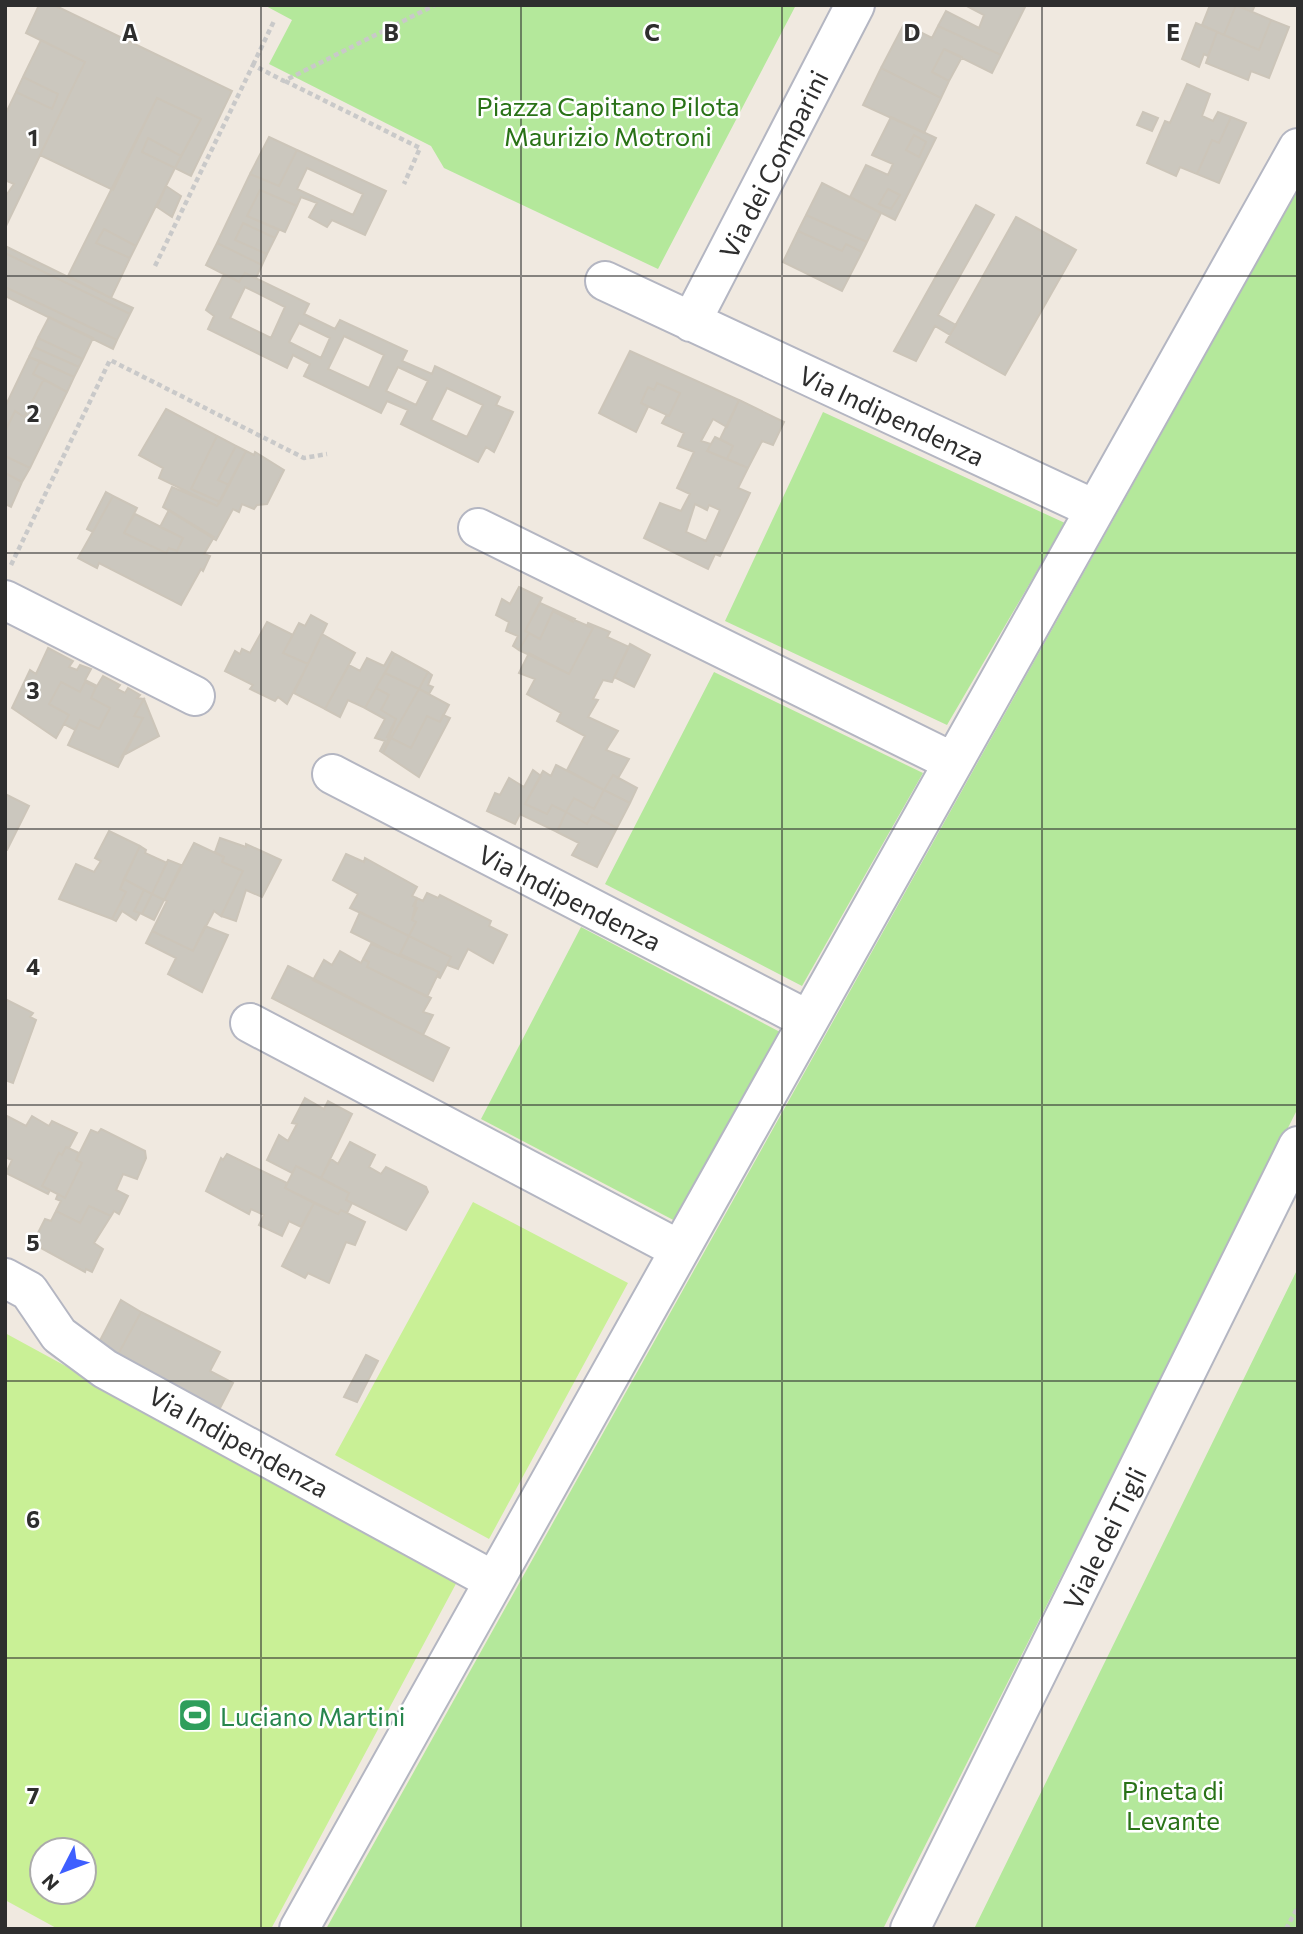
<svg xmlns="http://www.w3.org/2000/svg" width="1303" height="1934" viewBox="0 0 1303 1934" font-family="Commissioner,sans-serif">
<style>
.green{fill:#b4e89b}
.pitch{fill:#c9f096;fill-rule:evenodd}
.building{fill:#cbc7be;stroke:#ccc5b9;stroke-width:2;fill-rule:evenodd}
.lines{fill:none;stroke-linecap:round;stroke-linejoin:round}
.minor-casing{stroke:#b4b6c2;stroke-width:42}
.path{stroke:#c9c9c9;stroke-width:4.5;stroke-dasharray:5 3.5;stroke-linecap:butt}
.minor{stroke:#fff;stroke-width:38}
.grid{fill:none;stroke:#2e2e2e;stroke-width:2;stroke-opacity:0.55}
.labels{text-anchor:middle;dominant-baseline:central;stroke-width:5;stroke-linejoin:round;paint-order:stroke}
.park-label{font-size:26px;fill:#297217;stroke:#fff}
.street-label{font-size:26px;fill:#2e2e2e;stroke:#fff}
.leisure-label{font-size:26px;fill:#27864d;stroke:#fff;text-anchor:start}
.grid-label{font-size:23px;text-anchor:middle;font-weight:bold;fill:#2e2e2e;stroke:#fff;stroke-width:5;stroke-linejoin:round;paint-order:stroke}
</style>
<rect width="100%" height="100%" fill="#f0e9e0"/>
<path class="green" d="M264 5H796L658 269 444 168 431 146 269 64 292 20Z
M1298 189V1108L883 1929H326Z
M823 412 1065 523 947 725 725 621Z
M714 672 923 773 802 986 605 884Z
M581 927 780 1032 679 1223 481 1119Z
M1298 1268V1929H974Z"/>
<path class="pitch" d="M473 1202 628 1283 489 1539 335 1455Z
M5 1333 458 1580 271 1929H58L5 1900ZM42 1850H84V1892H42Z"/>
<path class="building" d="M39 5H54L232 91 191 176 175 168 201 119 157 98 113 190 40 155 85 62 26 33Z
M965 5H1026L1001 55 938 26 946 11 979 28 984 15Z
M1210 5H1255L1252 12 1236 5 1224 35 1202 25Z
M1236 5 1271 20 1259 50 1224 35Z
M1271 20 1289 27 1269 78 1251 71 1248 80 1206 63 1217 32 1259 50Z
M1196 23 1217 32 1208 56 1204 54 1199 67 1182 59Z
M904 24 932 38 938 26 1001 55 992 73 944 49 932 72 949 81 941 98 881 68Z
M41 40 85 62 5 228V197L14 184 5 180V115L16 92 52 109 58 94 23 77Z
M944 49 962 57 949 81 932 72Z
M881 68 941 98 924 133 863 105Z
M23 77 58 94 52 109 16 92Z
M1187 84 1210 94 1202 116 1213 121 1218 112 1231 117 1219 143 1212 140 1197 174 1180 167 1176 176 1147 163 1165 121 1170 123Z
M157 98 201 119 181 156 148 138 142 152 175 168 136 246 104 229 96 243 130 258 111 298 68 276Z
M1143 112 1158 118 1152 131 1137 125Z
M891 117 936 138 895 220 850 197 866 165 888 175 893 164 872 155ZM914 135 926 142 919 157 906 150ZM888 189 900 195 891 209 879 204Z
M1231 117 1246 123 1219 183 1197 174 1212 140 1219 143Z
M914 135 926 142 919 157 906 150Z
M269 137 297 150 279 186 250 174Z
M148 138 181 156 175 168 142 152Z
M297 150 386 191 365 235 332 220 327 227 309 217 317 203 301 197 297 206 260 190 247 216 279 230 275 238 243 223 235 240 267 254 262 265 217 243 250 174 279 186ZM307 168 363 194 353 215 297 189Z
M822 183 881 213 867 242 806 215Z
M166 186 181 196 172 217 157 207Z
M888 189 900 195 891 209 879 204Z
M260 190 297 206 285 232 247 216Z
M976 205 994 215 938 315 956 325 950 335 935 326 916 361 894 351Z
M806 215 867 242 862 252 846 244 842 251 798 231Z
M1016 217 1076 250 1005 375 946 342Z
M243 223 275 238 267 254 235 240Z
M104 229 136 246 130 258 96 243Z
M798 231 842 251 846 244 862 252 842 291 783 262Z
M217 243 262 265 256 278 245 273 239 282 206 265Z
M5 246 111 298 133 308 130 314 5 253Z
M5 253 130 314 117 340 5 287Z
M245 273 309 304 304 314 335 329 340 320 407 351 402 361 432 374 435 366 500 397 496 405 513 412 494 452 486 447 478 462 401 424 408 410 387 401 381 413 304 376 310 364 293 355 287 368 208 329 214 316 206 310 224 274 239 282ZM245 287 285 307 271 338 230 318ZM299 323 330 338 321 358 289 342ZM344 336 384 355 369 388 328 369ZM398 367 428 381 416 405 386 391ZM447 388 483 405 467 437 431 420Z
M5 287 117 340 113 349 5 296Z
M49 317 93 338 83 359 38 338Z
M38 338 83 359 79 367 34 347Z
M34 347 79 367 74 377 29 357Z
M630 351 739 400 727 427 713 419 701 441 711 444 707 451 748 468 738 488 750 493 720 556 715 554 708 569 644 538 660 503 681 511 690 494 677 488 694 452 678 446 684 433 662 423 666 416H669L680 393 657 383 654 390 648 387 641 403 648 407 636 432 599 413ZM695 504 707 510 709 505 720 510 706 541 686 532Z
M29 357 40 361 33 374 44 379 24 417 15 411 5 431V407Z
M40 361 74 377 67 392 33 374Z
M44 379 67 392 30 468 5 456V431L15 411 24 417Z
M657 383 680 393 669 416 641 403 648 387 654 390Z
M739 400 784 422 773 445 762 441 748 468 727 459 733 446 720 439Z
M166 409 217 436 191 489 220 502 217 506 159 478 163 468 139 455Z
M217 436 236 446 218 480 229 485 220 502 191 489Z
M715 437 733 446 727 459 707 451Z
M236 446 246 451 229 485 218 480Z
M246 451 254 455 255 452 284 470 267 504 257 505 254 509 242 504 239 512 233 509 216 540 163 507 172 487 217 506Z
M5 456 30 468 22 482 5 473Z
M5 473 22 482 11 507 5 504Z
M106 492 113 496 93 532 87 529Z
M113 496 137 508 124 533 166 553 169 548 177 551 183 538 160 527 169 510 214 537 204 554 210 556 203 571 201 569 181 605 99 563 97 568 78 558Z
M135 514 183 538 177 551 169 548 166 553 124 533Z
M519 587 542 598 525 631 529 633 519 650 513 646 518 636 506 631 509 622 496 615 502 599 510 604Z
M540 603 575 619 573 622 553 611 540 639 525 631Z
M553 611 593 628 569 674 519 650 529 633 540 639Z
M311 615 327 624 308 664 283 653 299 623 305 626Z
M267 622 293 635 283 653 308 664 287 704 278 697 275 701 250 689 253 685 225 671 235 651 240 654 242 649 250 653Z
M588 623 610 632 607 637 629 647 612 682 603 680 593 699 598 700 588 717 618 731 606 750 629 759 618 778 613 775 604 790 567 770 585 736 557 721 561 713 527 694 535 679 519 673 529 653 569 674 593 628 587 626Z
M322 634 355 653 325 709 294 693Z
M630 644 650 655 634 687 614 677Z
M48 648 73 661 69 667 77 670 80 665 91 669 85 680 97 686 103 676 120 685 117 689 125 693 128 688 140 695 137 698 144 699 134 716 143 718 118 767 68 745 80 720 99 729 110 708 91 698 96 687 85 682 80 692 61 682 49 704 69 715 56 738 12 708 30 670 36 674Z
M392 652 395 654 365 708 348 700 340 717 325 709 349 665 360 671 367 658 384 666Z
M395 654 428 672 419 689 385 673Z
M428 672 432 675 428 685 433 687 429 694 419 689Z
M385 673 419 689 391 738 387 737 396 719 381 710 389 695 376 688Z
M61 682 80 692 85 682 96 687 91 698 110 708 99 729 80 720 75 730 64 724 69 715 49 704Z
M376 688 389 695 381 710 396 719 383 753 380 751 385 741 375 738 385 719 365 708Z
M419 689 449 705 440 722 427 716 411 748 391 738Z
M144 699 159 736 122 756 143 718 134 716Z
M443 715 450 718 419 777 383 753 391 738 411 748 427 716 440 722Z
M556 765 604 790 594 809 574 798 566 812 552 805 547 814 525 804 543 771 551 776Z
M533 770 541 776 525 804 547 814 552 805 566 812 557 832 520 814 515 824 487 811 495 793 500 795 509 778 524 787Z
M613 775 637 788 630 803 604 790Z
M604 790 630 803 617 828 592 815 587 824 566 812 574 798 594 809Z
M5 794 29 806 7 850H5Z
M566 812 587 824 592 815 617 828 597 867 572 855 579 843 557 832Z
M109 831 140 846 120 889 126 892 112 919 59 899 76 864 94 872 101 861 95 858Z
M220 838 246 847V844L281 860 262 897 246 890 236 921 221 916 243 871 222 862 224 857 215 852Z
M194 843 224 857 222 862 243 871 221 916 214 911 193 951 152 931 167 901 164 900Z
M140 846 146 850 145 853 167 863 152 894 124 879Z
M346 854 364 862 365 858 417 887 412 896 417 898 412 920 416 922 409 936 350 908 358 894 333 880Z
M168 860 181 865 164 900 152 894Z
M124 879 144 890 134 911 140 913 136 920 122 911 116 921 112 919 126 892 120 889Z
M144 890 152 894 142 914 134 911Z
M427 893 438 898 440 895 491 921 489 926 507 935 493 963 468 949 458 969 447 965 451 957 409 936 416 922 412 920 417 908 413 906 417 898 423 901Z
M152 894 164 900 154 920 142 914Z
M360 912 409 936 399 956 351 932Z
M205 926 228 935 202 992 168 974 176 958 146 943 152 931 193 951Z
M409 936 451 957 440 978 438 977 439 972 400 954Z
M371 944 439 972 427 997 367 967 369 962 363 959Z
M340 951 361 963 363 959 369 962 367 967 431 998 423 1012 433 1015 423 1035 313 980 324 960 332 965Z
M288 966 449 1048 433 1081 272 998Z
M5 999 33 1013 30 1017 36 1020 13 1083 5 1080Z
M305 1098 324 1109 328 1101 352 1114 321 1178 296 1166 292 1173 267 1160 279 1135 288 1141 297 1124 292 1123Z
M5 1115 26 1126 32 1116 49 1126 52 1121 77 1133 69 1148 66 1147 62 1155 59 1153 42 1186 50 1190 48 1194 6 1173 12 1160 5 1157Z
M101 1129 145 1151 146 1158 137 1179 123 1174 116 1190 128 1196 119 1214 114 1211 111 1216 89 1206 80 1223 56 1211 61 1201 56 1199 58 1194 65 1198 82 1163 76 1160 91 1130 98 1133Z
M350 1142 375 1155 369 1167 381 1174 386 1167 426 1187 428 1192 406 1230 346 1200 349 1193 321 1178 331 1159 338 1164Z
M66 1147 79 1153 76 1160 82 1163 65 1198 42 1186 59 1153 62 1155Z
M227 1154 287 1183 285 1188 314 1203 301 1227 289 1221 282 1236 259 1225 264 1215 251 1209 249 1214 206 1191 221 1158 223 1160Z
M296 1166 349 1193 346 1200 352 1203 347 1213 341 1210 338 1214 285 1188Z
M314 1203 338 1214 341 1210 365 1222 355 1245 346 1242 329 1283 308 1273 305 1278 282 1266Z
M89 1206 111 1216 94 1243 103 1249 92 1272 86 1269 85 1272 41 1248 42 1246 34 1241 45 1219 51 1221 56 1211 80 1223Z
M121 1300 141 1312 115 1360 95 1350Z
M141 1312 220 1352 210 1371 233 1383 218 1412 115 1360Z
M366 1355 378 1361 357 1402 344 1397Z"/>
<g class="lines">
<g class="minor-casing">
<path id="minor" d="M605 281 1094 509
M691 322 855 5
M478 528 953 762
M5 600 195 696
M332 774 808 1020
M250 1023 680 1250
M5 1278 29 1291 59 1335 105 1369 494 1581
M299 1929 1298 148
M910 1929 1298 1146"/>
</g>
<path class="path" d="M253 65 274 21
M285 81 420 148 404 184
M155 266 253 65 284 81 435 5
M11 565 110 360 304 458 327 454
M1286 1929 1298 1907"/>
<use href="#minor" class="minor"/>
</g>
<path class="grid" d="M261 5V1929M521 5V1929M782 5V1929M1042 5V1929M5 276H1298M5 553H1298M5 829H1298M5 1105H1298M5 1381H1298M5 1658H1298"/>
<defs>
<g id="stadium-square" transform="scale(1.75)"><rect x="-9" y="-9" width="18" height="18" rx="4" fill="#2e9e5b" stroke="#fff"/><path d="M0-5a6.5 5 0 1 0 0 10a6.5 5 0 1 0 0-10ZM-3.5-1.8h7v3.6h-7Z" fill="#fff"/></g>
</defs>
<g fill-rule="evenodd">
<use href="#stadium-square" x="195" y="1715"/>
</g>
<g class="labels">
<g class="park-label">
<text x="608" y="105">Piazza Capitano Pilota<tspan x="608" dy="30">Maurizio Motroni</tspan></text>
<text x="1173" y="1789">Pineta di<tspan x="1173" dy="30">Levante</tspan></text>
</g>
<g class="street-label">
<text transform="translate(773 164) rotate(-63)">Via dei Comparini</text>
<text transform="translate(892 415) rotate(25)">Via Indipendenza</text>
<text transform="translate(570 897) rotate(27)">Via Indipendenza</text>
<text transform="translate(239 1441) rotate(29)">Via Indipendenza</text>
<text transform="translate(1104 1538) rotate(-64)">Viale dei Tigli</text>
</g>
<g class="leisure-label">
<text x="220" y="1715">Luciano Martini</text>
</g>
</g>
<g class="grid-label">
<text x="130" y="41">A</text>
<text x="391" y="41">B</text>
<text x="652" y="41">C</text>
<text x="912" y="41">D</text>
<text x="1173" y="41">E</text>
<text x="33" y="146">1</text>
<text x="33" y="422">2</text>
<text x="33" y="699">3</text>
<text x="33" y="975">4</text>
<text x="33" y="1251">5</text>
<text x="33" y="1528">6</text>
<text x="33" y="1804">7</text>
</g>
<rect width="1303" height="1934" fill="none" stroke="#2e2e2e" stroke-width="14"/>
<g transform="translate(63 1871) rotate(228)"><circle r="33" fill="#ffffff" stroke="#ababab" stroke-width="2"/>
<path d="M0-5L12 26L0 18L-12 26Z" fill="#3e5fff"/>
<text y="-10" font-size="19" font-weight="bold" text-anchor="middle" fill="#2e2e2e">N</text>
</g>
</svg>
